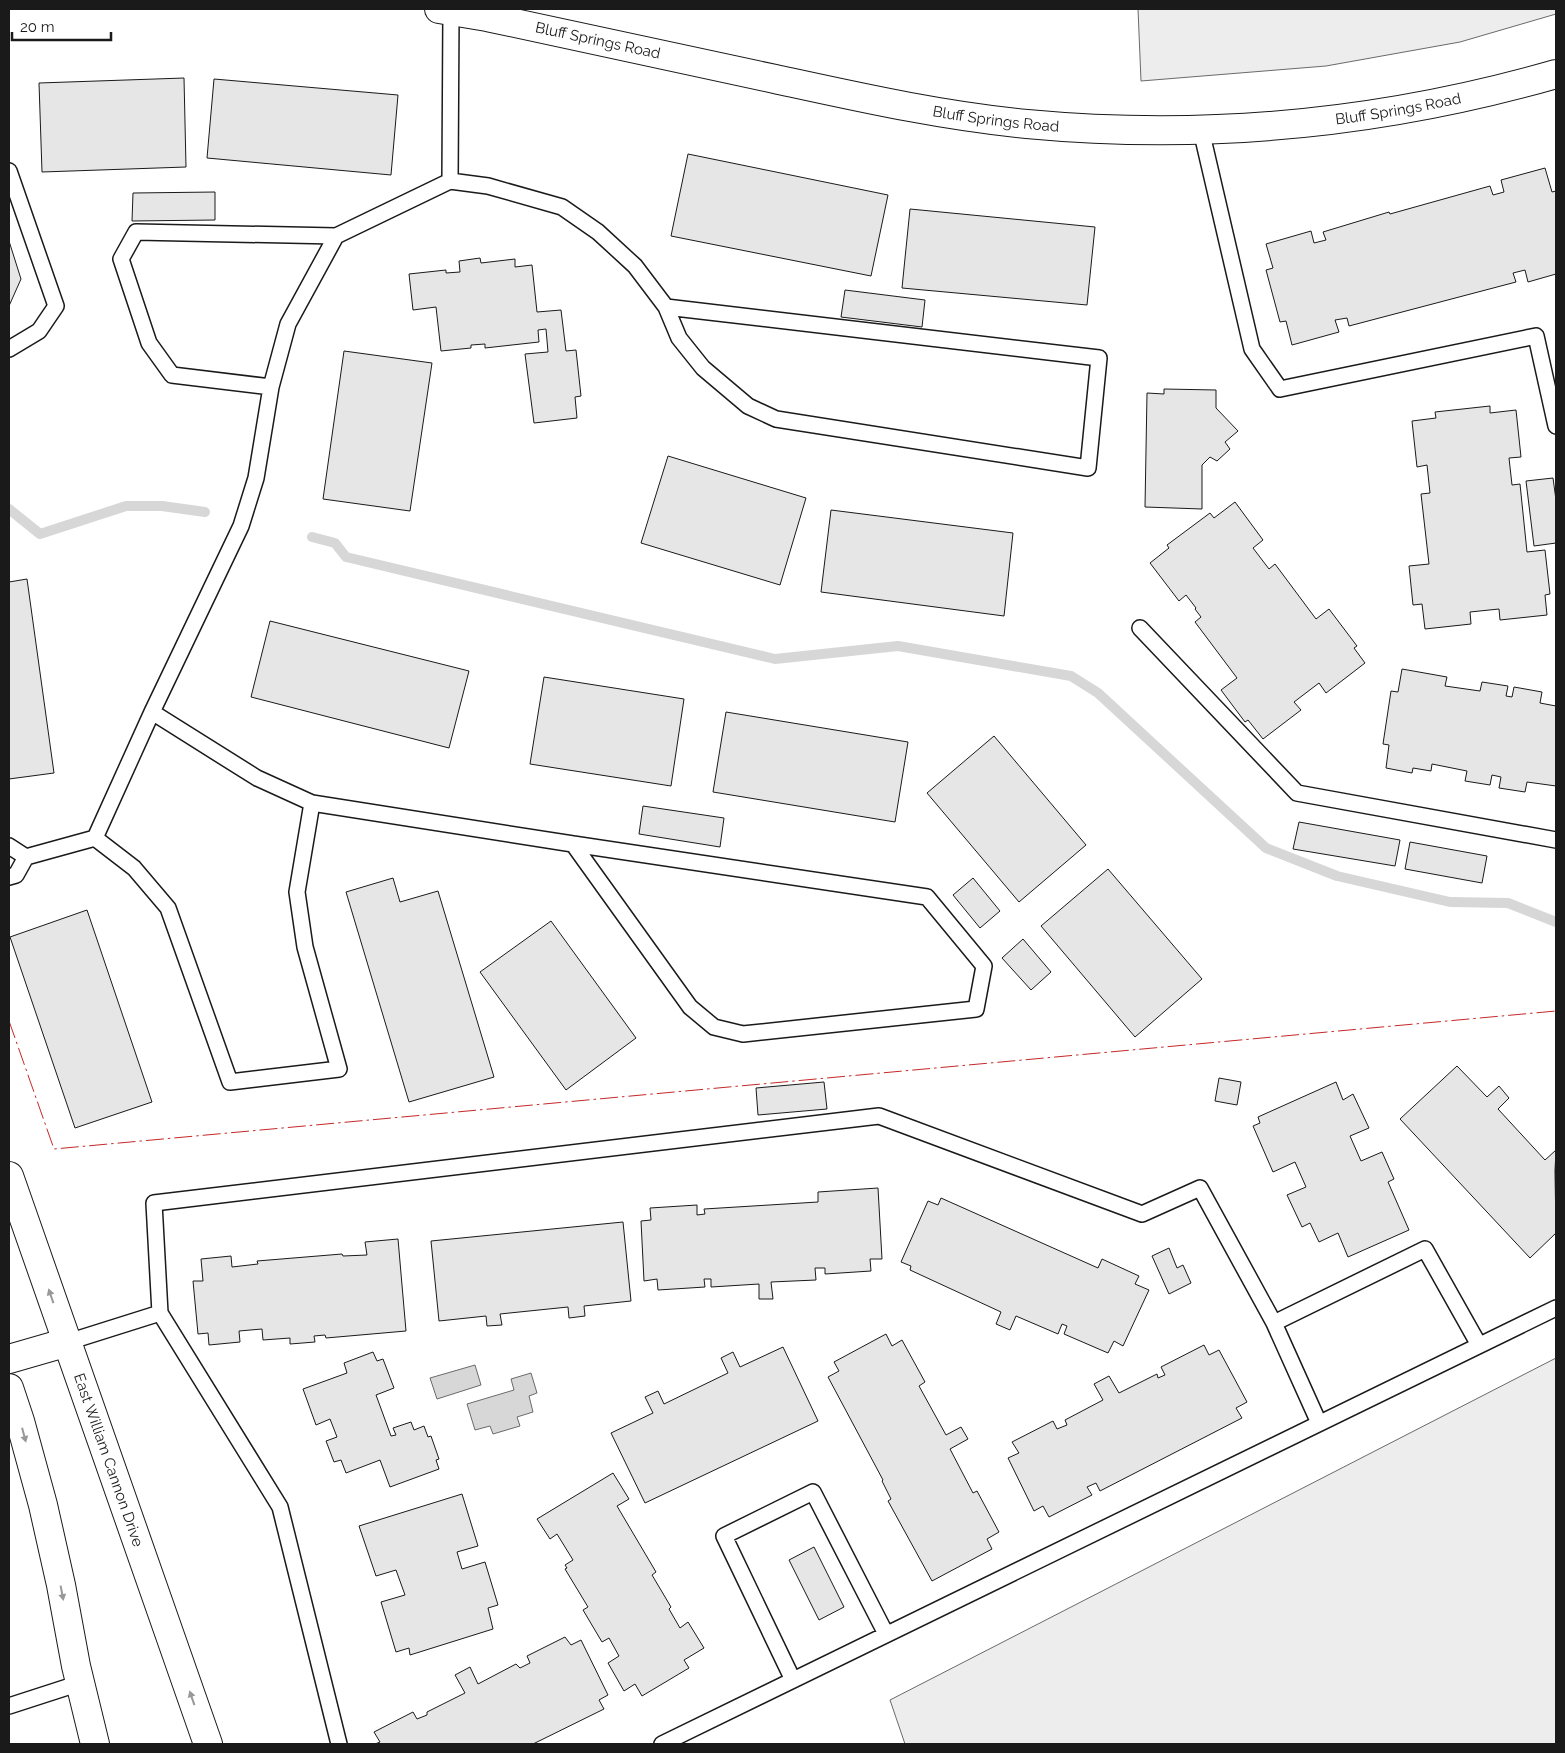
<svg xmlns="http://www.w3.org/2000/svg" width="1565" height="1753" viewBox="0 0 1565 1753" font-family="Raleway,sans-serif">
<style>
.built{fill:#ededed;stroke:#6a6a6a}
.water{fill:#d7d7d7;stroke:#6a6a6a}
.lines{fill:none;stroke-linecap:round;stroke-linejoin:round}
.stream{stroke:#d7d7d7;stroke-width:10}
.building{fill:#e6e6e6;stroke:#1a1a1a}
.service-casing{stroke:#1a1a1a;stroke-width:18}
.minor-casing{stroke:#1a1a1a;stroke-width:30}
.secondary-casing{stroke:#1a1a1a;stroke-width:30}
.service{stroke:#fff;stroke-width:15}
.minor{stroke:#fff;stroke-width:28}
.secondary{stroke:#fff;stroke-width:28}
.power{stroke:#c62828;stroke-width:1;stroke-dasharray:18 4 2.5 4;stroke-linecap:butt}
.oneway{fill:#989898}
.labels{text-anchor:middle;dominant-baseline:central;stroke-width:4;stroke-linejoin:round;paint-order:stroke}
.street-label{font-size:15px;fill:#1a1a1a;stroke:#fff}
</style>
<rect width="100%" height="100%" fill="#fff"/>
<path class="built" d="M1138 9H1556V14L1460 42 1326 66 1141 81Z
M1556 1358V1744H905L890 1700Z"/>
<path class="water" d="M475 1365 481 1385 437 1399 430 1378Z
M531 1373 537 1393 529 1396 533 1412 517 1417 520 1426 493 1434 490 1426 475 1430 467 1404 514 1390 511 1379Z"/>
<g class="lines">
<path class="stream" d="M9 509 40 534 126 506H162L205 512
M312 537 335 543 346 557 775 659 898 646 1071 676 1098 693 1266 848 1337 876 1450 902 1508 903 1556 922"/>
</g>
<path class="building" d="M184 78 186 167 42 172 39 83Z
M214 79 398 95 391 175 207 158Z
M688 154 888 195 871 276 671 236Z
M1545 168 1552 192 1556 191V274L1528 282 1525 270 1513 273 1516 282 1349 326 1347 318 1335 320 1339 332 1292 345 1286 321 1280 322 1266 270 1273 268 1266 244 1311 231 1314 243 1326 240 1323 232 1389 212 1390 214 1490 186 1493 195 1504 192 1501 180Z
M215 192V220L132 221 133 193Z
M910 209 1095 227 1087 305 902 288Z
M9 241 21 279 9 306Z
M480 258 481 263 515 259V267L532 265 537 312 561 310 566 351 576 350 581 396 575 397 577 418 534 423 525 354 548 352 546 329 538 330 539 342 485 348V344L471 345V348L441 351 436 307 413 310 409 274 446 270V273L460 272 459 261Z
M845 290 925 300 922 327 841 317Z
M344 351 432 363 410 511 323 499Z
M1164 389 1216 390V408L1238 431 1225 442 1230 449 1217 461 1210 457 1202 465V509L1145 507 1147 393 1164 394Z
M1490 406V413L1516 410 1521 457 1509 458 1512 485 1520 484 1527 552 1545 550 1550 594 1545 595 1547 615 1500 620 1499 609 1470 612 1471 624 1425 629 1422 604 1413 605 1409 566 1429 564 1421 494 1430 493 1427 465 1417 467 1412 421 1436 418 1435 412Z
M668 456 806 498 780 585 641 543Z
M1553 478 1556 500V543L1534 546 1526 481Z
M1235 502 1263 540 1253 548 1269 569 1275 564 1316 619 1329 609 1357 646 1354 648 1365 663 1326 693 1319 683 1294 702 1301 710 1263 739 1248 720 1245 722 1221 690 1237 678 1195 622 1201 617 1195 609 1196 608 1186 595 1179 601 1150 563 1169 548 1167 545 1210 513 1214 518Z
M831 510 1013 533 1004 616 821 592Z
M27 579 54 773 9 779V582Z
M270 621 469 671 449 748 251 697Z
M1402 669 1447 677 1445 686 1480 691 1482 682 1508 686 1506 696 1512 697 1514 687 1542 692 1540 703 1556 706V786L1527 782 1525 792 1499 788 1501 777 1492 775 1490 785 1465 781 1467 771 1432 764 1431 771 1413 768 1412 773 1386 768 1389 745 1383 744 1391 691 1398 692Z
M544 677 684 699 671 786 530 764Z
M726 712 908 742 895 822 713 792Z
M994 736 1086 845 1019 902 927 793Z
M643 806 724 818 720 847 639 834Z
M1299 822 1400 840 1395 866 1293 849Z
M1410 842 1487 856 1482 883 1405 869Z
M1108 869 1202 979 1135 1037 1041 926Z
M393 878 400 902 438 891 494 1077 409 1102 346 892Z
M973 878 1000 911 980 928 953 895Z
M87 910 152 1102 75 1128 10 937Z
M551 921 636 1038 566 1090 480 972Z
M1023 939 1051 972 1031 990 1002 958Z
M1457 1066 1487 1097 1499 1086 1509 1098 1498 1109 1545 1160 1556 1150 1555 1171 1556 1233 1530 1258 1400 1119Z
M1219 1078 1241 1082 1237 1105 1215 1101Z
M824 1082 827 1109 758 1115 756 1088Z
M1336 1082 1343 1100 1353 1094 1369 1128 1350 1136 1361 1161 1382 1152 1394 1179 1388 1182 1409 1230 1348 1257 1338 1233 1319 1242 1310 1223 1302 1227 1287 1195 1306 1187 1295 1162 1273 1172 1253 1126 1260 1123 1258 1117Z
M878 1188 882 1259H870L871 1271 825 1274V1268H815L816 1280 771 1282 773 1299H759V1284L711 1287V1279H704L705 1287 658 1290 657 1279 644 1281 641 1221 651 1220 650 1208 697 1205V1215L705 1214 704 1209 818 1202V1192Z
M941 1198 1098 1268 1102 1259 1139 1276 1135 1284 1149 1290 1123 1346 1114 1341 1108 1353 1064 1334 1067 1326 1062 1324 1058 1334 1016 1316 1010 1330 996 1324 1001 1312 910 1270 911 1266 901 1262 928 1201 938 1205Z
M623 1222 631 1301 584 1306 585 1316 569 1318 568 1307 500 1314 502 1325 487 1326 486 1316 439 1321 431 1241Z
M398 1239 406 1331 326 1338 325 1335 314 1336 315 1342 290 1344V1338L263 1340 262 1329 239 1331 240 1342 209 1345 208 1333 198 1334 193 1281H203L201 1259 231 1256 232 1267 258 1264 257 1261 342 1254 343 1256 367 1255 365 1242Z
M1169 1248 1177 1268 1183 1265 1191 1283 1169 1294 1152 1256Z
M886 1334 892 1346 902 1340 925 1382 919 1386 946 1435 961 1427 968 1439 950 1449 973 1493 977 1491 999 1532 987 1539 992 1549 932 1581 888 1501 891 1499 882 1481 883 1480 828 1377 839 1371 834 1362Z
M1204 1345 1209 1355 1219 1350 1247 1402 1236 1408 1242 1418 1100 1491 1096 1483 1087 1487 1092 1495 1049 1517 1043 1506 1034 1511 1008 1458 1019 1453 1012 1442 1053 1421 1057 1429 1067 1425 1065 1420 1103 1400 1094 1384 1109 1376 1119 1393 1157 1374 1158 1378 1165 1375 1161 1367Z
M783 1347 818 1421 645 1503 611 1433 653 1413 645 1397 658 1391 664 1404 728 1373 721 1358 733 1352 740 1367Z
M373 1352 377 1361 383 1359 394 1388 376 1395 391 1436 396 1435 393 1428 411 1422 414 1430 424 1426 428 1437 431 1436 439 1459 436 1460 439 1469 390 1487 380 1460 346 1473 341 1460 334 1462 326 1441 337 1437 330 1419 316 1425 303 1389 347 1373 344 1363Z
M613 1473 629 1499 617 1506 656 1572 652 1575 671 1607 669 1609 680 1628 688 1622 704 1648 684 1660 689 1668 642 1696 635 1684 624 1691 608 1663 619 1656 609 1638 602 1642 583 1610 588 1607 565 1569 567 1568 565 1565 573 1560 557 1534 550 1539 537 1519Z
M462 1494 478 1546 457 1552 462 1569 485 1562 498 1605 488 1608 493 1629 410 1655 409 1648 396 1652 381 1602 405 1595 396 1570 376 1576 359 1526Z
M814 1547 844 1607 819 1620 789 1560Z
M565 1637 571 1645 581 1640 608 1695 599 1700 604 1709 533 1744H375L380 1742 374 1732 413 1712 417 1719 427 1715V1712L465 1693 455 1675 470 1667 478 1684 516 1664 520 1668 530 1663 527 1656Z"/>
<g class="lines">
<g class="service-casing">
<path id="service" d="M1201 130 1252 349 1280 389 1536 336 1556 426
M9 171 56 306 39 331 9 349
M450 181 451 11
M271 387 172 375 149 343 121 259 136 232 336 236
M1140 628 1297 793 1556 840
M152 712 257 778 312 803 573 844 927 897 984 966 976 1009 743 1034 714 1027 690 1007 573 844
M95 838 152 712 241 526 256 478 271 387 288 324 336 236 450 181 488 186 562 207 598 232 635 266 666 307 679 338 703 368 748 406 776 419 1088 468 1099 358 666 307
M9 846 26 857 95 838 134 868 168 908 230 1082 339 1069 305 947 297 892 312 803
M9 877 16 875 26 857
M160 1313 154 1203 879 1116 1142 1214 1200 1188 1274 1323
M68 1342 160 1313 280 1507 339 1744
M1319 1423 1274 1323 1425 1249 1479 1345
M793 1680 724 1536 813 1492 886 1634
M9 1706 80 1683
M662 1744 1556 1308"/>
</g>
<g class="minor-casing">
<g id="minor">
<path id="s1" d="M439 9 487 17C583 37 679 58 775 79 858 97 942 116 1027 124 1208 141 1382 124 1556 74"/>
</g>
</g>
<g class="secondary-casing">
<g id="secondary">
<path id="s2" d="M9 1176 208 1744"/>
<path d="M9 1359 68 1342"/>
<path d="M9 1388 20 1421 43 1505 61 1585 76 1666 95 1744"/>
</g>
</g>
<use href="#service" class="service"/>
<use href="#minor" class="minor"/>
<use href="#secondary" class="secondary"/>
<path class="power" d="M9 1021 54 1149 1556 1011"/>
</g>
<defs><path id="oneway-solid" d="M-6-.8H1V-3.2L6.5 0L1 3.2V.8H-6Z" transform="scale(1.25)"/></defs>
<g class="oneway">
<use href="#oneway-solid" transform="translate(51 1296) rotate(-109)"/>
<use href="#oneway-solid" transform="translate(24 1435) rotate(75)"/>
<use href="#oneway-solid" transform="translate(62 1593) rotate(79)"/>
<use href="#oneway-solid" transform="translate(192 1698) rotate(-109)"/>
</g>
<g class="labels">
<g class="street-label">
<text stroke="none"><textPath href="#s1" startOffset="162">Bluff Springs Road</textPath></text>
<text stroke="none"><textPath href="#s1" startOffset="972">Bluff Springs Road</textPath></text>
<text stroke="none"><textPath href="#s1" startOffset="568">Bluff Springs Road</textPath></text>
<text stroke="none"><textPath href="#s2" startOffset="301">East William Cannon Drive</textPath></text>
</g>
</g>
<rect width="1565" height="1753" fill="none" stroke="#1a1a1a" stroke-width="20"/>
<path d="M12 32v8h99v-8" fill="none" stroke="#1a1a1a" stroke-width="2.5"/>
<text x="20" y="32" font-size="15" fill="#1a1a1a" stroke="#ffffff" stroke-width="4" paint-order="stroke">20 m</text>
</svg>
